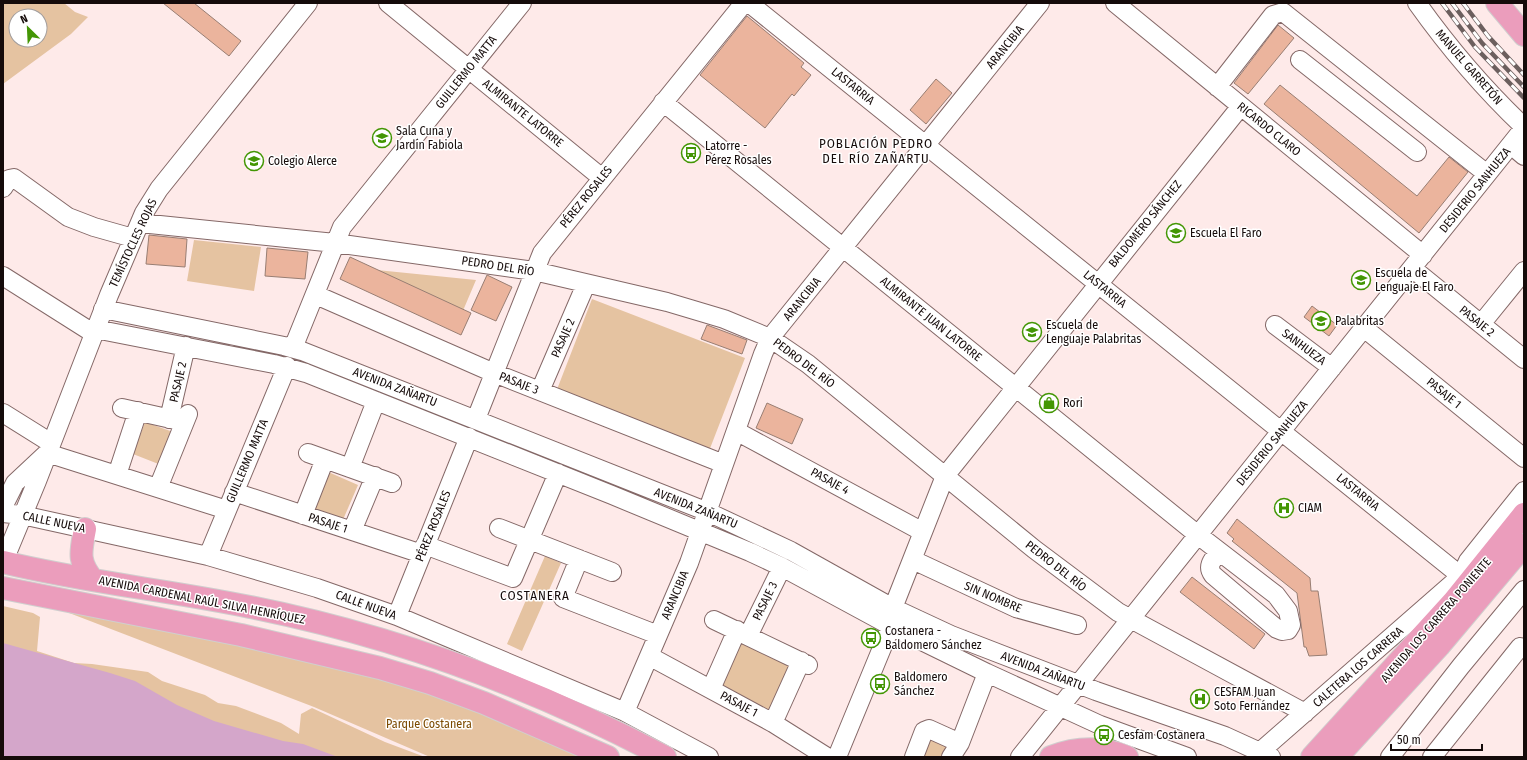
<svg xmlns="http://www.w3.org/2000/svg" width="1527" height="760" viewBox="0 0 1527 760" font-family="'Fira Sans Condensed',sans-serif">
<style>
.green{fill:#e5c3a1;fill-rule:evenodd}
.water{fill:#d4a6ca}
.building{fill:#ebb49d;stroke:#987e73}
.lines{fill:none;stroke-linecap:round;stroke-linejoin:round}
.minor-casing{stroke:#846867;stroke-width:20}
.major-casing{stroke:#d0cece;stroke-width:24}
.minor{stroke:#fff;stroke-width:18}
.major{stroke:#eb9dbc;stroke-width:22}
.rail-casing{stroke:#6c5f5e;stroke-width:4.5}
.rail{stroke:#fff;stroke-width:3;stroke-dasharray:9;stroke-linecap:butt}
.labels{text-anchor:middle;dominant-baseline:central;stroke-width:3;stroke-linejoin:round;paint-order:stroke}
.street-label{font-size:12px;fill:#150b0a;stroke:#fff}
.poi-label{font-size:12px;fill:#150b0a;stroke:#fff;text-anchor:start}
.park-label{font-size:12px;fill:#7c4a00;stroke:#fff}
.neighbourhood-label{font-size:13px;letter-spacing:1px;fill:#150b0a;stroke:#fff}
</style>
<rect width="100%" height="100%" fill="#feeae9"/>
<path class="green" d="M3 3H64L75 12 88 17 71 34 3 84ZM16 16H40V40H16Z
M194 240 261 247 254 291 187 281Z
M367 269 476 280 462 313Z
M592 299 745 358 709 451 556 392Z
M145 422 173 432 161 465 133 454Z
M326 471 358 485 342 522 310 508Z
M545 556 561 563 522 651 507 644Z
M38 601 330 664 439 696 585 757H430L314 707Z
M3 606 33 613 40 617 37 651 74 663 92 664 148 672 162 681 205 695 218 703 236 706 281 723 299 734 301 714 312 708 385 742 425 757H3Z
M737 630 801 661 773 723 711 689Z
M924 731 960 743 951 757H914Z"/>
<path class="water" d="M3 643 110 673 135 681 177 705 214 721 283 741 303 744 338 757H3Z"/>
<path class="building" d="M163 3H194L241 41 229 56Z
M747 16 804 63 801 67 811 75 794 96 792 94 765 128 700 75Z
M1278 25 1294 38 1248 94 1234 83Z
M936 79 952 93 926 124 910 110Z
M1280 85 1417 196 1449 157 1468 172 1419 233 1264 104Z
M149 235 187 239 185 267 146 264Z
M267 248 308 252 305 279 265 276Z
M350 257 471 313 461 335 340 279Z
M487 275 512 287 496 321 471 310Z
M1312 306 1337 325 1329 336 1304 317Z
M707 325 747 340 742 354 701 339Z
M767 403 803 419 792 444 756 428Z
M1237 519 1310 578 1311 591H1318L1327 655 1309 656 1306 647H1304L1297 593 1232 541 1234 539 1227 533Z
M1192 577 1265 634 1254 649 1180 592Z"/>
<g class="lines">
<g class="minor-casing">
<path id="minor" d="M388 3 602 178
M749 3 1461 576
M1115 3 1423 255
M1417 3C1449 48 1484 89 1524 127
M1300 60 1417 152
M1217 87 1273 15 1283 12 1487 174
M663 102 1198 535 1276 595 1288 611 1291 625 1288 630 1282 631 1277 629 1213 575C1206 566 1213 559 1219 552
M1511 145 1524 156
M3 188 9 179 14 178 68 217 94 227 133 238
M140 223 335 243 534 271 667 302 724 319 770 338 808 364 1034 549 1118 612 1305 713
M1412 268 1524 359
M3 276 93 333
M316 295 494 373 724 464
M103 309 284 346 302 351 708 512 791 551 893 608 951 635 1096 691 1225 736 1271 757
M1481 324 1524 271
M1275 325 1332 368
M1364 328 1524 458
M95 329 274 364 306 373 612 495 750 552 782 567 891 626 987 673 1100 725 1187 757
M293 348 342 227 522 3
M540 391 586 284
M122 408 180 421
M3 413 51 443
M169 419 186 346
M476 419 542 253 744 3
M736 431 923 532
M47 453 227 510
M308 453 392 483
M350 468 376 401
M117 475 138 411
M158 488 188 414
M234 492 422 554
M3 507 15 483 46 454
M3 513 22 515 208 556 317 588 397 616 625 712 709 757
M303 515 325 459
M499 528 612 572
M352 531 375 476
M425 545 513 578 558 473
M208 556 287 366
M579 559 563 598 658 635
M913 560 1016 608 1077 625
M3 563 37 481 109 295 144 213 159 189 308 3
M1461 576 1468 561 1524 491
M893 608 945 476 1241 106
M397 616 469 437
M714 620 808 665
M748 636 782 567
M649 656 773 723 827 757
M711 689 737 630
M625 712 689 563 763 354 770 338 1040 3
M773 723 801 661
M837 757 891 626
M914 757 924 731 929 729 960 743
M951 757 960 743 987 673
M1020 757 1524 128
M1254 757 1461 576
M1390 757 1461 666 1524 590
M1432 757 1520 647"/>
</g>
<g class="major-casing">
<path id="major" d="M1497 3 1524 35
M85 529C81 551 77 561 93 580
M3 562C84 582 168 590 250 607 395 636 535 688 665 757
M3 588 241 635 380 668 430 683 484 703 608 757
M1051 757C1077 747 1101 746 1127 757
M1312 757 1454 601 1524 514
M1337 757 1439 646 1524 545"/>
</g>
<use href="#minor" class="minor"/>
<use href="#major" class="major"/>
<g class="rail-casing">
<path id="rail" d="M1442 3 1475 47 1524 98
M1452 3 1482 43 1524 87
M1463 3 1488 36 1524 75"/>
</g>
<use href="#rail" class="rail"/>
</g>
<defs>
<g id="school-ring" transform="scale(1)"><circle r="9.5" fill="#fff" stroke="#439604" stroke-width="1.5"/><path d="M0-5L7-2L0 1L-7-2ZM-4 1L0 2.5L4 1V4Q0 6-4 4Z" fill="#439604"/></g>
<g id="bus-ring" transform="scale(1)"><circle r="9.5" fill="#fff" stroke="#439604" stroke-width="1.5"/><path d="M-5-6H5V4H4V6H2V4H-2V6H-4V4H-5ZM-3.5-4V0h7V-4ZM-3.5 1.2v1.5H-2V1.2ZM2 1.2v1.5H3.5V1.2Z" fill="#439604"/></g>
<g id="shop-ring" transform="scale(1)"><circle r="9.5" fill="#fff" stroke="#439604" stroke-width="1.5"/><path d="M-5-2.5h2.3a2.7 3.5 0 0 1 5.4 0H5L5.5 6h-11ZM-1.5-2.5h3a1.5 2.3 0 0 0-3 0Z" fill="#439604"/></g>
<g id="hospital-ring" transform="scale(1)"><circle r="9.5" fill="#fff" stroke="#439604" stroke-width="1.5"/><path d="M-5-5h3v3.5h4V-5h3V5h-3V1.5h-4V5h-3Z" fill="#439604"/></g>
</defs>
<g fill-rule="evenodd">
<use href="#school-ring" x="382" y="138"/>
<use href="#bus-ring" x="691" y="153"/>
<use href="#school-ring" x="254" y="161"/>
<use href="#school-ring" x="1176" y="233"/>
<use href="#school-ring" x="1361" y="280"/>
<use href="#school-ring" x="1321" y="321"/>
<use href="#school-ring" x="1032" y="332"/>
<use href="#shop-ring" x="1049" y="403"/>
<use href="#hospital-ring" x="1284" y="508"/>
<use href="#bus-ring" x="871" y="638"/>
<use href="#bus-ring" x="880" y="684"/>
<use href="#hospital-ring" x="1200" y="699"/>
<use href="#bus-ring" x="1104" y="735"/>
</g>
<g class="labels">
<g class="street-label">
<text transform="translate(1005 47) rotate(-51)">ARANCIBIA</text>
<text transform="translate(1469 67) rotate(49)">MANUEL GARRETÓN</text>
<text transform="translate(466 72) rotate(-51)">GUILLERMO MATTA</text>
<text transform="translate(853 86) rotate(39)">LASTARRIA</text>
<text transform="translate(523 113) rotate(39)">ALMIRANTE LATORRE</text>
<text transform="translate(1269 129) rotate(39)">RICARDO CLARO</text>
<text transform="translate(1475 190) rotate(-51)">DESIDERIO SANHUEZA</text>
<text transform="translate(586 197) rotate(-51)">PÉREZ ROSALES</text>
<text transform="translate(1145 224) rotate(-51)">BALDOMERO SÁNCHEZ</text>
<text transform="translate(133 243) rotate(-65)">TEMÍSTOCLES ROJAS</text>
<text transform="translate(498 266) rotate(9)">PEDRO DEL RÍO</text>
<text transform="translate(1105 289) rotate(39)">LASTARRIA</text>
<text transform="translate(802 299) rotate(-51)">ARANCIBIA</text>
<text transform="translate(931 319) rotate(39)">ALMIRANTE JUAN LATORRE</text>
<text transform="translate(1477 321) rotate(39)">PASAJE 2</text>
<text transform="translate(563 338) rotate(-66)">PASAJE 2</text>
<text transform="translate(1304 347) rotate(37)">SANHUEZA</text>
<text transform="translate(804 363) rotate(37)">PEDRO DEL RÍO</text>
<text transform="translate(178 382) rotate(-77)">PASAJE 2</text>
<text transform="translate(519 383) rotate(21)">PASAJE 3</text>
<text transform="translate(395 387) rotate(21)">AVENIDA ZAÑARTU</text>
<text transform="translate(1444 393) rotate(39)">PASAJE 1</text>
<text transform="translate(1272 443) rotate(-51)">DESIDERIO SANHUEZA</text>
<text transform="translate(247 461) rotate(-67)">GUILLERMO MATTA</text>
<text transform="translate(830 481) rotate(29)">PASAJE 4</text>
<text transform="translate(1358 492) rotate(39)">LASTARRIA</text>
<text transform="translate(696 508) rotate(22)">AVENIDA ZAÑARTU</text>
<text transform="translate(54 522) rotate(12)">CALLE NUEVA</text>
<text transform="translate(328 523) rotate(18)">PASAJE 1</text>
<text transform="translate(433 526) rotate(-68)">PÉREZ ROSALES</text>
<text transform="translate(1056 566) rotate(38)">PEDRO DEL RÍO</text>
<text transform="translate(675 595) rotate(-67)">ARANCIBIA</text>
<text transform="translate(993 597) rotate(23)">SIN NOMBRE</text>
<text transform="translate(202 600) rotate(11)">AVENIDA CARDENAL RAÚL SILVA HENRÍQUEZ</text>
<text transform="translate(765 601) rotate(-64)">PASAJE 3</text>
<text transform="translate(366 605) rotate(20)">CALLE NUEVA</text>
<text transform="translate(1436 620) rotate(-49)">AVENIDA LOS CARRERA PONIENTE</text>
<text transform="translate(1358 667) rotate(-41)">CALETERA LOS CARRERA</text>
<text transform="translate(1043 671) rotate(21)">AVENIDA ZAÑARTU</text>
<text transform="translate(739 704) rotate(28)">PASAJE 1</text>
</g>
<g class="poi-label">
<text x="396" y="131">Sala Cuna y<tspan x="396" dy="14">Jardín Fabiola</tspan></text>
<text x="705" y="146">Latorre -<tspan x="705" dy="14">Pérez Rosales</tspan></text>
<text x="268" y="161">Colegio Alerce</text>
<text x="1190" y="233">Escuela El Faro</text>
<text x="1375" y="273">Escuela de<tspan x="1375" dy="14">Lenguaje El Faro</tspan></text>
<text x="1335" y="321">Palabritas</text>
<text x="1046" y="325">Escuela de<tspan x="1046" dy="14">Lenguaje Palabritas</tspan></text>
<text x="1063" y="403">Rori</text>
<text x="1298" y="508">CIAM</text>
<text x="885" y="631">Costanera -<tspan x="885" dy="14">Baldomero Sánchez</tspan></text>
<text x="894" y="677">Baldomero<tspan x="894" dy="14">Sánchez</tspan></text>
<text x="1214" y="692">CESFAM Juan<tspan x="1214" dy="14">Soto Fernández</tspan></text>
<text x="1118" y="735">Cesfam Costanera</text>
</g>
<g class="park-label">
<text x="429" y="724">Parque Costanera</text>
</g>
<g class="neighbourhood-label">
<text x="876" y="143">POBLACIÓN PEDRO<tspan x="876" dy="15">DEL RÍO ZAÑARTU</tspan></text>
<text x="535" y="595">COSTANERA</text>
</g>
</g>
<rect width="1527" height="760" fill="none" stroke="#150b0a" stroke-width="8"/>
<g transform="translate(28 28) rotate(336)"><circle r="19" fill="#ffffff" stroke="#a19d9d"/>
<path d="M0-3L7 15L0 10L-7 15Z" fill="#439604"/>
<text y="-6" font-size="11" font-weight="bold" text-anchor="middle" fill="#150b0a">N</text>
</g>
<path d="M1391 744v6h91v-6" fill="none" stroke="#150b0a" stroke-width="2"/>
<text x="1397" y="744" font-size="12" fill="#150b0a" stroke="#ffffff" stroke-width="3" paint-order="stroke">50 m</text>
</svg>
